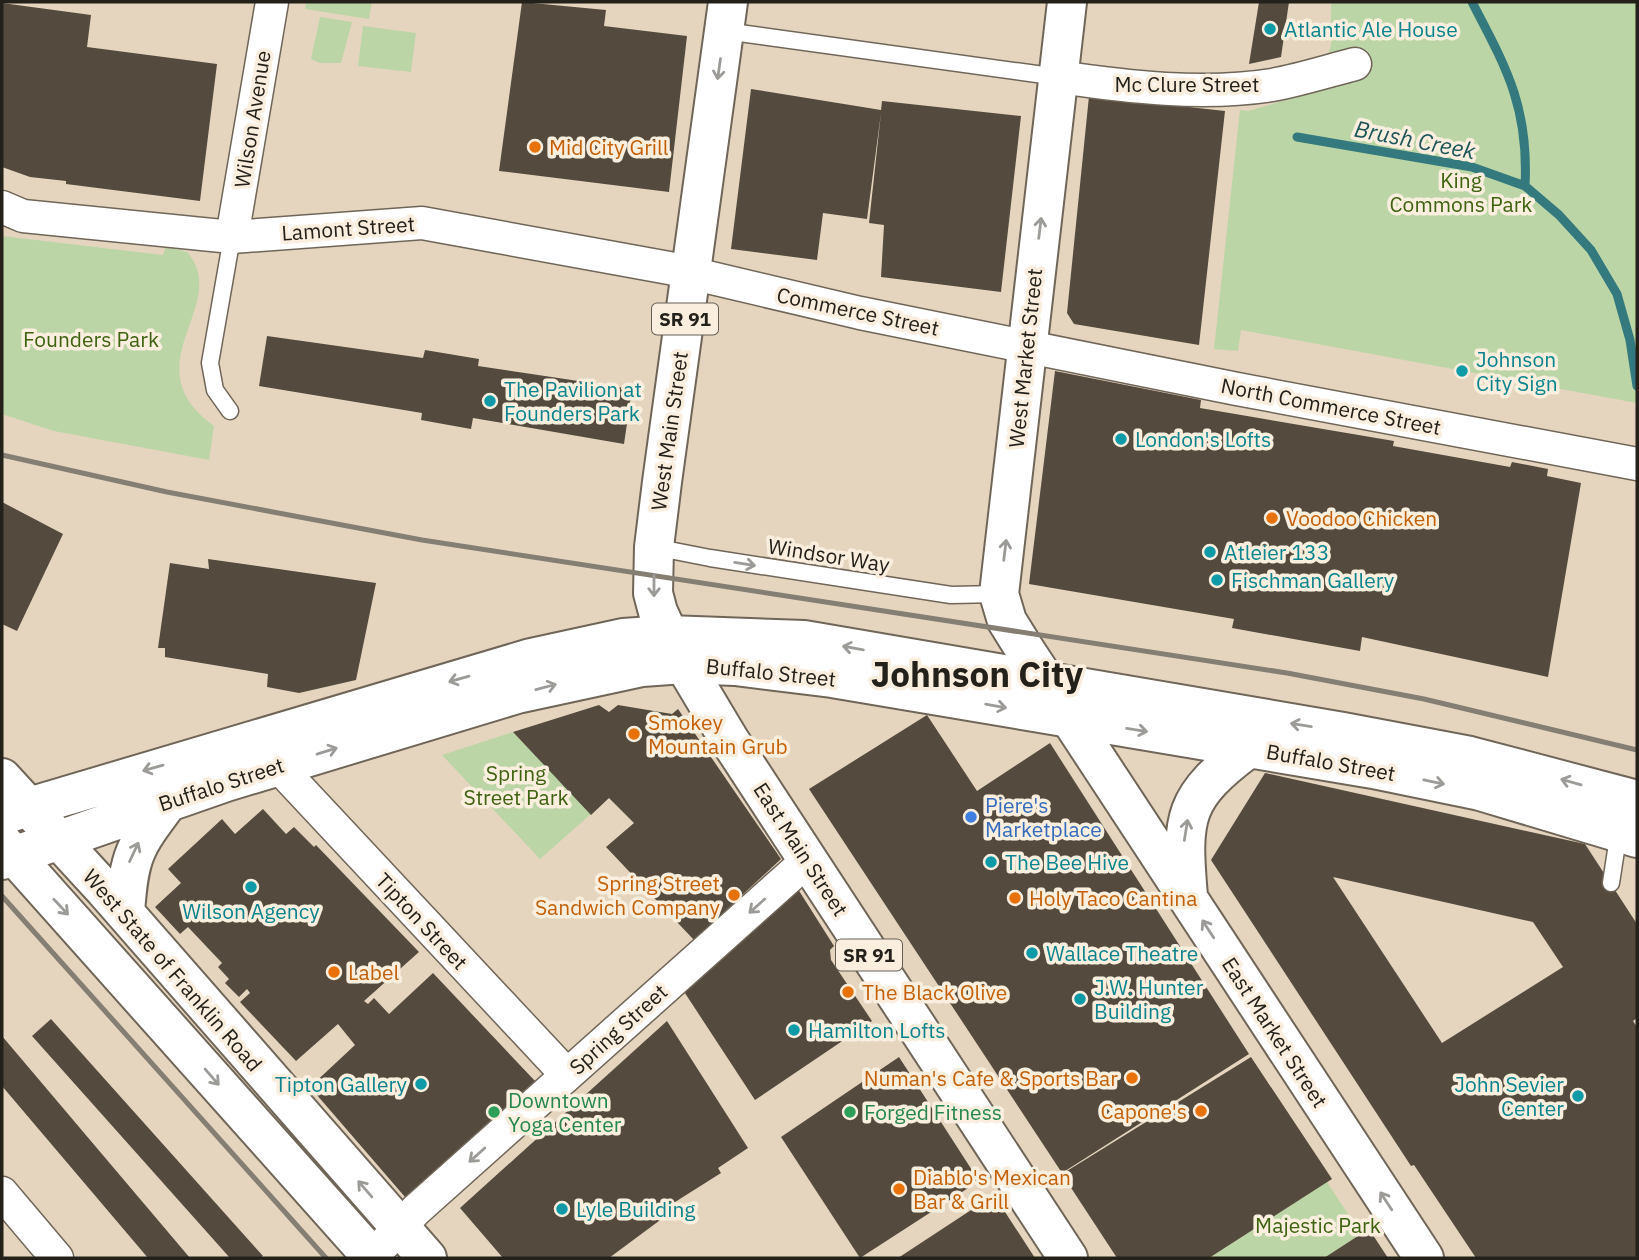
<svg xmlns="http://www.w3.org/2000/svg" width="1639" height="1260" viewBox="0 0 1639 1260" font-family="'IBM Plex Sans',sans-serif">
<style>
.built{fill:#e5d5bf}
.green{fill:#bbd5a6}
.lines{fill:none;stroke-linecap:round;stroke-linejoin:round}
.stream{stroke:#33797d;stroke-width:9}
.building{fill:#544b3e;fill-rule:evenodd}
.lane-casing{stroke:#706658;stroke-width:19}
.street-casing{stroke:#706658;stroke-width:35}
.secondary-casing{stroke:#706658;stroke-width:42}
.primary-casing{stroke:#706658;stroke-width:42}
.lane{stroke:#fff;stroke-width:16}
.street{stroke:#fff;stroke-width:32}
.secondary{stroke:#fff;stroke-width:38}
.primary{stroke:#fff;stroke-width:38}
.rail{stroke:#857e73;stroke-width:5}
.oneway{stroke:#9c9b98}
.culture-dot{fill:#0f9aa8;stroke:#faefdf;stroke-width:2.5}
.food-dot{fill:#e8710a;stroke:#faefdf;stroke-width:2.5}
.shop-dot{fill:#3f7fe0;stroke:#faefdf;stroke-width:2.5}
.leisure-dot{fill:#2e9e5b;stroke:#faefdf;stroke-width:2.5}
.labels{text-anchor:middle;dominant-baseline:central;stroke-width:7;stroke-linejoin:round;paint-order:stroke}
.shield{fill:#faefdf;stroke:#645e55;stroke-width:2}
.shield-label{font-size:19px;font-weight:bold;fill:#24201a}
.culture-label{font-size:21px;fill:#0d838f;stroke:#faefdf;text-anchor:start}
.street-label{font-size:21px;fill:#24201a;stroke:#faefdf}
.food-label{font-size:21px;fill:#c56008;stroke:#faefdf;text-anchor:start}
.park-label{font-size:21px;fill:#3d6210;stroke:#faefdf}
.shop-label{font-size:21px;fill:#366cbe;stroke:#faefdf;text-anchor:start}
.leisure-label{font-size:21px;fill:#27864d;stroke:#faefdf;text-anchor:start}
.water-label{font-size:23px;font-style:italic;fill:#1e555a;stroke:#faefdf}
.town-label{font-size:35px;font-weight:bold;fill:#24201a;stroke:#faefdf}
</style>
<rect width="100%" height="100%" fill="#ede2d2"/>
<path class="built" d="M2 2H1637V1258H2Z"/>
<path class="green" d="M306 2H372L369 19 305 9Z
M1331 2 1637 3V403L1241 330 1238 351 1214 349 1240 110 1248 111 1316 91 1331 45Z
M320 17 352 22 341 63H320L311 59Z
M363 26 416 33 411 72 358 66Z
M2 236 163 255 166 246 187 252C233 304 129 365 214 426L209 460 54 431 2 414Z
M513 732 591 814 540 859 442 755Z
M1327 1182 1361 1234 1324 1258H1209Z"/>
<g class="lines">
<path class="stream" d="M1472 2C1507 69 1529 108 1525 186
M1297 137 1472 167 1525 186 1559 215 1591 250 1617 294 1630 340 1637 386"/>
</g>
<path class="building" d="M522 2 606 10 604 26 687 36 669 192 499 171Z
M1259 2H1289L1281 57 1249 64Z
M2 3 91 15 87 47 217 64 200 201 66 184V181L30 177 2 167Z
M751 89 881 110 882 101 1021 116 1001 292 881 277 884 225 869 223 881 113 867 219 823 213 817 260 731 249Z
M1089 96 1225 111 1199 345 1074 324 1067 313Z
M267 336 423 358 425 350 479 359 478 366 632 389 624 444 473 418 471 429 421 420 422 413 259 386Z
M1055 371 1201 400 1200 408 1394 441 1393 446 1510 467 1512 462 1548 469 1547 476 1581 483 1548 677 1362 637 1360 651 1232 628 1234 619 1029 584Z
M2 502 63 534 17 631 2 624Z
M208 559 376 583 356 680 299 693 267 687 268 674 165 657V648H158L170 563 209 569Z
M599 705 609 712 618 705 672 714 678 709 781 859 694 940 606 847 634 823 609 798 591 815 513 732Z
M927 715 977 791 1050 743 1249 1054 1062 1173 809 789Z
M1265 773 1585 844 1637 924V1018L1633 1021 1637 1027V1258H1476L1414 1165 1411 1166 1211 860ZM1333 877 1533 922 1563 967 1442 1043Z
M263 809 286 834 294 827 314 847 316 845 419 952 364 1001 368 1004 374 998 389 1014 433 973 535 1081 405 1197 310 1087 355 1045 338 1024 296 1061 240 1002 250 993 247 989 239 997 225 983 229 979 218 967 222 963 188 927 180 934 155 907 181 883 168 869 222 819 235 834Z
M796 886 834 946 830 950 831 960 872 1021 755 1100 681 987Z
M51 1019 263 1256 260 1258H230L32 1036Z
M667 1021 748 1148 718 1168 721 1173 664 1209 667 1215 609 1258H503L460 1208Z
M2 1036 190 1258H148L2 1086Z
M899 1057 979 1181 860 1258 781 1137Z
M1251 1057 1332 1179 1209 1258H1117L1062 1174Z
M994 1195 1035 1258H898Z
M1369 1229 1388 1258H1324L1361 1234Z"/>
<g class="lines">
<g class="lane-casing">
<path id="lane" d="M725 31 1058 77
M230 411 215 390 210 363 232 237
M654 547 710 558 951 595 999 594
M1611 883 1619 831"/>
</g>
<g class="street-casing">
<path id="street" d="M1059 77C1128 87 1203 96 1272 85 1300 80 1328 71 1355 64
M2 207 23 216 232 237 422 223 669 268 860 313 1237 389 1637 464
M232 237 272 2
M278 766 567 1075
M2 1193 57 1258
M384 1244 416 1210 808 860"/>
</g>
<g class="secondary-casing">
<path id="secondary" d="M2 778 104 889 427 1258
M2 815 531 658 623 638 668 635 804 640 1343 732 1470 756 1637 800
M2 842 373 1258
M2 860 226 782 517 694 642 667 684 664 735 666 832 678 1373 769 1480 791 1637 838
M125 913C129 855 134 847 169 801"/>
</g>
<g class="primary-casing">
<path id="primary" d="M728 2 662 482 654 547 653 593 658 612 675 649 730 741 1068 1258
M1067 2 999 594 1007 621 1025 650 1424 1258
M1188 896C1181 816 1183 797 1249 748"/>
</g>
<use href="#lane" class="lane"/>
<use href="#street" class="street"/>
<use href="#secondary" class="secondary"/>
<use href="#primary" class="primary"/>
<path class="rail" d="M2 455 167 492 422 540 1287 673 1424 699 1637 750
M2 896 326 1258"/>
</g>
<defs><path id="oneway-shaft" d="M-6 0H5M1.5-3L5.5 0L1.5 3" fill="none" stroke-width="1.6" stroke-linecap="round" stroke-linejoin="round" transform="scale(1.75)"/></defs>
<g class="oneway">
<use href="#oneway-shaft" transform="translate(719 69) rotate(98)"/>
<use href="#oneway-shaft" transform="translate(1040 228) rotate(-83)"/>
<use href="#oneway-shaft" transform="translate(1005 550) rotate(-83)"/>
<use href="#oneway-shaft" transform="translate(745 564) rotate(9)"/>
<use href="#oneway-shaft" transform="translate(654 586) rotate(90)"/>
<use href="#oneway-shaft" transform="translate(853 648) rotate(-170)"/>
<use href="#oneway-shaft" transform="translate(459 679) rotate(164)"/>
<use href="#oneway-shaft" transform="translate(546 687) rotate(-15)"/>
<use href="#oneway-shaft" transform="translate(996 706) rotate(10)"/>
<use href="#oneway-shaft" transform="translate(1301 725) rotate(-171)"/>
<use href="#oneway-shaft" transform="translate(1137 730) rotate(9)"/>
<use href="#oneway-shaft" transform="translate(327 751) rotate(-17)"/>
<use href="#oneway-shaft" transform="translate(153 768) rotate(164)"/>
<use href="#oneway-shaft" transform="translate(1434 782) rotate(12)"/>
<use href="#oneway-shaft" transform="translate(1571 782) rotate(-164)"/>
<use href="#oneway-shaft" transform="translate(1186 830) rotate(-81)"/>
<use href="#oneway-shaft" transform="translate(134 852) rotate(-65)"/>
<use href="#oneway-shaft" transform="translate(757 906) rotate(138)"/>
<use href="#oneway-shaft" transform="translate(61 907) rotate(47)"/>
<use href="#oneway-shaft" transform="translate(1208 929) rotate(-123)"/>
<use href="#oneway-shaft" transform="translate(212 1077) rotate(49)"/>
<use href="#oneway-shaft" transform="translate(477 1155) rotate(138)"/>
<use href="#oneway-shaft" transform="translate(365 1189) rotate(-131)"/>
<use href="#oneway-shaft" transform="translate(1386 1201) rotate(-123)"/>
</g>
<g class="culture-dot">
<circle cx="1270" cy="29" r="7"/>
<circle cx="1462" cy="371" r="7"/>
<circle cx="490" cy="401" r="7"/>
<circle cx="1121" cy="439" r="7"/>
<circle cx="1210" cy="552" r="7"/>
<circle cx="1217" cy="580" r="7"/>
<circle cx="991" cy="862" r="7"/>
<circle cx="251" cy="887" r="7"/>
<circle cx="1032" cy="953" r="7"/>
<circle cx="1080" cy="999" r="7"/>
<circle cx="794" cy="1030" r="7"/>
<circle cx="421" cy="1084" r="7"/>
<circle cx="1578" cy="1096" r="7"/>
<circle cx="562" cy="1209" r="7"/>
</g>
<g class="food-dot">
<circle cx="535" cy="147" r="7"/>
<circle cx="1272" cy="518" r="7"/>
<circle cx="634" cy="734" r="7"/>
<circle cx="734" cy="895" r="7"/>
<circle cx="1015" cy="898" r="7"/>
<circle cx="334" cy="972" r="7"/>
<circle cx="848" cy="992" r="7"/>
<circle cx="1132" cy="1078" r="7"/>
<circle cx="1201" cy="1111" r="7"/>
<circle cx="899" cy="1189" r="7"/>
</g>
<circle class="shop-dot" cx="971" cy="817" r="7"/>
<g class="leisure-dot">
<circle cx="494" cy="1112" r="7"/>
<circle cx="850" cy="1112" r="7"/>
</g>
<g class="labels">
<g class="shield">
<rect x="652" y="303.5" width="66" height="31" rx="5"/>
<rect x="836" y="939.5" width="66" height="31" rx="5"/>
</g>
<g class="shield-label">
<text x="685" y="319">SR 91</text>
<text x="869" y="955">SR 91</text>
</g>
<g class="culture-label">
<text x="1284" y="29">Atlantic Ale House</text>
<text x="1476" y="359">Johnson<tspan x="1476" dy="24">City Sign</tspan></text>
<text x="504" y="389">The Pavilion at<tspan x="504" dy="24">Founders Park</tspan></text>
<text x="1135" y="439">London's Lofts</text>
<text x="1224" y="552">Atleier 133</text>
<text x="1231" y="580">Fischman Gallery</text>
<text x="1005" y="862">The Bee Hive</text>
<text x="251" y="911" text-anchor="middle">Wilson Agency</text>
<text x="1046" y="953">Wallace Theatre</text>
<text x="1094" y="987">J.W. Hunter<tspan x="1094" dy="24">Building</tspan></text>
<text x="808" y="1030">Hamilton Lofts</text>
<text x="407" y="1084" text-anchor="end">Tipton Gallery</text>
<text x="1564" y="1084" text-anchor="end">John Sevier<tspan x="1564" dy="24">Center</tspan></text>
<text x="576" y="1209">Lyle Building</text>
</g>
<g class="street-label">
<text x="1187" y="84">Mc Clure Street</text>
<text transform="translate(252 119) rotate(-81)">Wilson Avenue</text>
<text transform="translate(348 228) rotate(-4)">Lamont Street</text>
<text transform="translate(858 311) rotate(12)">Commerce Street</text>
<text transform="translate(1025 358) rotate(-84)">West Market Street</text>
<text transform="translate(1331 406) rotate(11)">North Commerce Street</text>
<text transform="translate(669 431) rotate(-82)">West Main Street</text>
<text transform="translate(829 555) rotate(9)">Windsor Way</text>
<text transform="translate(771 672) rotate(6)">Buffalo Street</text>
<text transform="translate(1331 762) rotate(10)">Buffalo Street</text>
<text transform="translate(221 784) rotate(-18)">Buffalo Street</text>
<text transform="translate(801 849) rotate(57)">East Main Street</text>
<text transform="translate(422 921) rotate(47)">Tipton Street</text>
<text transform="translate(173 970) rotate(49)">West State of Franklin Road</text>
<text transform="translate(618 1029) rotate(-42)">Spring Street</text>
<text transform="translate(1275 1032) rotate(57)">East Market Street</text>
</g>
<g class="food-label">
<text x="549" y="147">Mid City Grill</text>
<text x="1286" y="518">Voodoo Chicken</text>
<text x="648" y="722">Smokey<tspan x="648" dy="24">Mountain Grub</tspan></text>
<text x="720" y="883" text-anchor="end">Spring Street<tspan x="720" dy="24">Sandwich Company</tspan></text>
<text x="1029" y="898">Holy Taco Cantina</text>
<text x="348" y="972">Label</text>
<text x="862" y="992">The Black Olive</text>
<text x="1118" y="1078" text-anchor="end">Numan's Cafe &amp; Sports Bar</text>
<text x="1187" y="1111" text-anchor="end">Capone's</text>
<text x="913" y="1177">Diablo's Mexican<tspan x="913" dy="24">Bar &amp; Grill</tspan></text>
</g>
<g class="park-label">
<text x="1461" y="180">King<tspan x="1461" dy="24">Commons Park</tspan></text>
<text x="91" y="339">Founders Park</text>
<text x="516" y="773">Spring<tspan x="516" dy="24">Street Park</tspan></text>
<text x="1318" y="1225">Majestic Park</text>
</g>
<g class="shop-label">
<text x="985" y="805">Piere's<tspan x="985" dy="24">Marketplace</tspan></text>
</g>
<g class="leisure-label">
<text x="508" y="1100">Downtown<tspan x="508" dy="24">Yoga Center</tspan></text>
<text x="864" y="1112">Forged Fitness</text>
</g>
<g class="water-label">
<text transform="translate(1415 139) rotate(11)">Brush Creek</text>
</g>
<g class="town-label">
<text x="977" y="674">Johnson City</text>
</g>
</g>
<rect width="1639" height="1260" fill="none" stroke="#24201a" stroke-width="7"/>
</svg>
